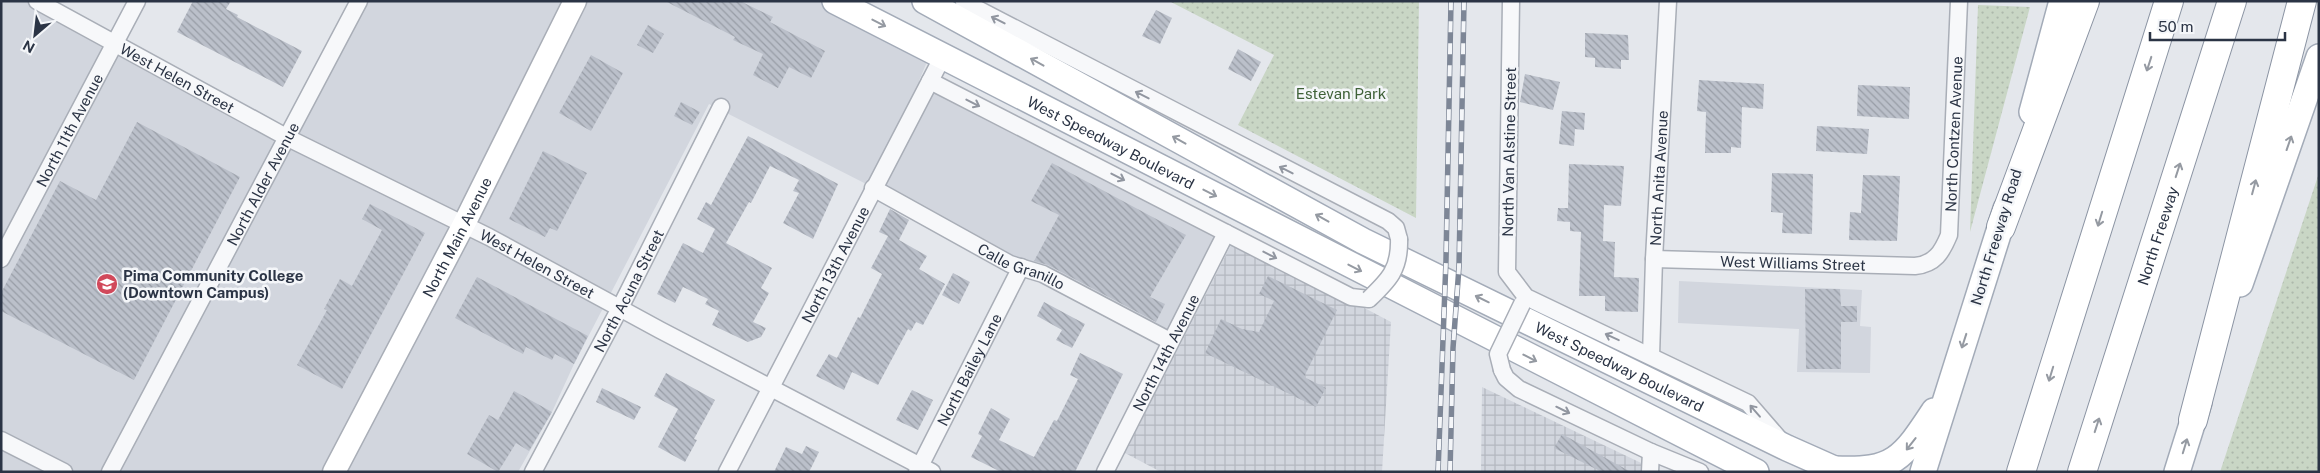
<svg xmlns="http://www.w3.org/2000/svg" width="2320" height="473" viewBox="0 0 2320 473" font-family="'Public Sans',sans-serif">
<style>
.built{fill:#d2d6de}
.industrial{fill:url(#industrial-grid)}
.grass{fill:url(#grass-dots)}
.building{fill:url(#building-back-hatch)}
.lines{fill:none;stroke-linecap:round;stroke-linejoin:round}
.minor-casing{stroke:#a9aeb7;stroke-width:19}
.secondary-casing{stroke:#a9aeb7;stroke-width:25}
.primary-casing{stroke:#a3abb8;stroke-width:28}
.motorway-casing{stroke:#8b94a3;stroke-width:30}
.minor{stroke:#f7f8fa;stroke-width:16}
.secondary{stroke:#fff;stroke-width:22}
.primary{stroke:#fff;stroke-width:25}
.motorway{stroke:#fff;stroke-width:28}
.rail-casing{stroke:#7d8696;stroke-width:5.5}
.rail{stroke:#f4f6f9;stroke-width:4;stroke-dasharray:11;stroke-linecap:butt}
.minor-bridge-casing{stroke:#a9aeb7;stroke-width:19;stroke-linecap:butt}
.minor-bridge{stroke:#f7f8fa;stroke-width:16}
.oneway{stroke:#9196a0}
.oneway2{stroke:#959aa2}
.labels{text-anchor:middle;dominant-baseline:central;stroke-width:5;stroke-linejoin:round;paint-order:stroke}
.street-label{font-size:15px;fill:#2b3445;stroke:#f4f6f9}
.park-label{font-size:15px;fill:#3f6138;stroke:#f4f6f9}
.poi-label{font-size:15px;font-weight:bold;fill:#2b3445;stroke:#f4f6f9;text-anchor:start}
</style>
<defs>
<pattern id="industrial-grid" width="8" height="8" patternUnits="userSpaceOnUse" patternTransform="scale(1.25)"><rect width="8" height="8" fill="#d2d6de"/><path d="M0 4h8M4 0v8" fill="none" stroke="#b4b8c0"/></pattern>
<pattern id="grass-dots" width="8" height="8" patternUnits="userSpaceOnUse" patternTransform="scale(1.25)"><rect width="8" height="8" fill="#c9d6c5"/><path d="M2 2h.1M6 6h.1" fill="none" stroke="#adb8ab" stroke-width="1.8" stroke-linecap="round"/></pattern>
<pattern id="building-back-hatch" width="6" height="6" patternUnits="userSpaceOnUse" patternTransform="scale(1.25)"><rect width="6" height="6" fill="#bbc0ca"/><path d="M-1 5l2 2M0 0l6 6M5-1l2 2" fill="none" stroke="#989da6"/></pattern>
</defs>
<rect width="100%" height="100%" fill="#e4e7ec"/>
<path class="built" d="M1 1H28L287 142 357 1H819L929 57 919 81 1221 232 1167 337 709 104 574 364 552 412 518 472H1Z
M1679 281 1862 290 1860 326 1871 327 1870 373 1797 372 1799 329 1678 323Z"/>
<path class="industrial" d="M1234 239 1391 322 1382 472H1161L1125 453Z
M1482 387 1660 472H1481Z"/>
<path class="grass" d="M1169 1H1419L1416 218 1238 125 1274 55Z
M1978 5 2030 7 1970 232Z
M2319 173V472H2220Z"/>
<path class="building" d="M193 1H231L226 9 238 15 237 17 302 51 283 87 177 32Z
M665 1H740L773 17 770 22 825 51 811 78 789 67 778 88 753 75 763 54 733 40 735 37Z
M1156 10 1172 18 1160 44 1142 36Z
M648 25 664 34 653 53 637 45Z
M1585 33 1628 35 1629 60H1621V69L1595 67V58L1585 57Z
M1238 49 1261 62 1251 81 1228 69Z
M591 55 623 73 591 131 559 113Z
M1525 74 1560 82 1553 110 1520 102Z
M1699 80 1764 84 1763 109 1742 107 1741 148 1731 147V153H1705L1706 112 1697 111Z
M1858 85 1910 87 1909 119 1857 116Z
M681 102 700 112 692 125 674 116Z
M1562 111 1585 113 1584 130 1575 129 1574 146 1559 144Z
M137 122 240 177 134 380 1 311V293L60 181 96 200Z
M1817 126 1869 129 1867 154 1816 151Z
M748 136 838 184 813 239 783 223 799 193 793 191 799 180 770 166 751 203 749 202 726 243 772 268 761 288 769 293 753 322 766 328 761 337 748 342 712 325 719 311 705 304 708 299 683 287 675 303 657 294 683 243 703 253 715 229 697 219 706 202 711 205Z
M543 151 587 173 557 231 550 228 545 237 509 219Z
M1052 163 1186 235 1150 297 1165 304 1156 322 1048 265 1034 261 1059 215 1031 201Z
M1569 164 1624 166 1621 206 1604 205 1603 241 1615 242 1614 277 1639 278 1638 312 1605 311V296H1579L1581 232 1570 231V222L1557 221 1558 208H1568Z
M1772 173 1813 174 1812 234 1782 233 1783 213 1771 212Z
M1863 175 1900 176 1897 241 1849 240 1850 212 1861 213Z
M370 204 425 233 342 389 297 365 327 310 324 309 340 279 352 286 382 230 362 219Z
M890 209 909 220 899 240 927 256 919 269 945 284 923 325 916 322 911 331 908 329 878 385 852 372 844 390 816 376 829 354 837 358 858 317 860 318 882 274 871 268 888 236 879 232Z
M953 273 970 282 959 304 942 295Z
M1268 276 1337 310 1304 377 1326 388 1316 407 1205 353 1221 319 1242 329 1259 332 1274 301 1259 294Z
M477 277 588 336 574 364 555 354 552 360 526 347 523 354 455 318Z
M1805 289H1840L1841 306H1857V322H1841V369H1806Z
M1044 302 1085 324 1072 348 1056 340 1062 330 1037 316Z
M1080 353 1123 374 1075 472H1001L971 457 982 436 978 434 991 408 1010 419 999 440 1034 457 1054 420 1057 421 1078 379 1070 375Z
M666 373 715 400 694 439 697 440 685 462 658 447 678 409 654 396Z
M602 388 641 407 634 420 596 402Z
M912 390 933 400 918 430 896 420Z
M514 391 552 412 529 451 516 443 498 472 467 454 489 415 498 420Z
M1562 434 1631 472H1602L1554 448Z
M806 446 819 452 809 472H774L786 447 802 454Z"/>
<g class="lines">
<g class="minor-casing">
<g id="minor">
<path id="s1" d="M37 1 288 138 489 237 660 330 932 472"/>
<path d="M1511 1 1507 272 1526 297 1748 403 1781 441"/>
<path d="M964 2 1388 221 1396 228 1399 239"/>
<path d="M930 81 1351 297 1369 299"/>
<path id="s2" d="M873 188 1010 264 1043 274 1170 341"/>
<path id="s3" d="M1 259 137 1"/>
<path id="s4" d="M1654 259 1915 266C1935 264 1942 252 1949 235L1959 1"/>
<path id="s5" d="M1651 356 1654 259 1668 1"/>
<path d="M1502 370 1506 378 1519 389 1651 452 1700 472"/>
<path d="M1 440 64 472"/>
<path id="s6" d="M110 472 359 1"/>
<path id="s7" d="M533 472 620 308 721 107"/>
<path id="s8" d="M727 472 943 56"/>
<path id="s9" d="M917 472 1021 267"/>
<path id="s10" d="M1105 472 1226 233"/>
<path d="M1650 472 1651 452"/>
</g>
</g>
<g class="secondary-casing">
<g id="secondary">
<path id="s11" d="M334 472 464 224 575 1"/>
</g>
</g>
<g class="primary-casing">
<g id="primary">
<path id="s12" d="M835 1 1756 472"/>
<path id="s13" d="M925 1 1363 241 1787 448 1841 472"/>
<path d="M2032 112 2062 1"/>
<path d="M2240 284 2319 57"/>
<path d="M1835 469C1894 472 1903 458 1934 411"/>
<path d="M1923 472 2006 209"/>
<path d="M2177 472 2199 402"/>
</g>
</g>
<g class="motorway-casing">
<g id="motorway">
<path d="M2001 227 2085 1"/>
<path d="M2193 420 2302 1"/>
<path d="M2021 472 2169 1"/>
<path id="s14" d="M2082 472 2232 1"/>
</g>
</g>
<use href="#minor" class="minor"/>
<use href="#secondary" class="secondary"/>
<use href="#primary" class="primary"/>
<use href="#motorway" class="motorway"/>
<g class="rail-casing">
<path id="rail" d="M1438 472 1446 260 1451 1
M1450 472 1453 348 1459 267 1464 1"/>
</g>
<use href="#rail" class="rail"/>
<g class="minor-bridge-casing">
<path id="minor-bridge" d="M1369 299C1389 280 1400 269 1399 239
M1502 370 1498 354 1522 304"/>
</g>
<use href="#minor-bridge" class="minor-bridge"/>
</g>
<defs><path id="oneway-shaft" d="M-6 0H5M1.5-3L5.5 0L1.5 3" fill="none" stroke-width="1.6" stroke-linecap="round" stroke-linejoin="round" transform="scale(1.25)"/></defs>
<g class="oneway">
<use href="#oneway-shaft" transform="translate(998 20) rotate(-153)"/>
<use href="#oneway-shaft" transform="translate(1142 95) rotate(-153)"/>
<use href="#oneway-shaft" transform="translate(973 103) rotate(27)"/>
<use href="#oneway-shaft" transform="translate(1286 170) rotate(-153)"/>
<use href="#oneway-shaft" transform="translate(1118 177) rotate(27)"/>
<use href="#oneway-shaft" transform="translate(1270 255) rotate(27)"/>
<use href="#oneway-shaft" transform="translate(1612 337) rotate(-155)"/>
<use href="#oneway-shaft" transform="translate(1563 410) rotate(26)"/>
<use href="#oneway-shaft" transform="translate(1755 411) rotate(-131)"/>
</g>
<g class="oneway2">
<use href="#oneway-shaft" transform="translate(879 23) rotate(27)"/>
<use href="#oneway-shaft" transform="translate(1037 62) rotate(-151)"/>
<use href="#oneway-shaft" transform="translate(2149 64) rotate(108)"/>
<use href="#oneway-shaft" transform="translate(1179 140) rotate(-151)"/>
<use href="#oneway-shaft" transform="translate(2289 143) rotate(-71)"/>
<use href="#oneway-shaft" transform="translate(2178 170) rotate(-72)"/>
<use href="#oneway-shaft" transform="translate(2254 187) rotate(-75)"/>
<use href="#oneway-shaft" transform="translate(1210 193) rotate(27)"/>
<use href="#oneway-shaft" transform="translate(1322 218) rotate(-151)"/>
<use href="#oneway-shaft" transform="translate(2100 219) rotate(107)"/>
<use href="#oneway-shaft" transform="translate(1355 268) rotate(27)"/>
<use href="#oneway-shaft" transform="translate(1482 299) rotate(-154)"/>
<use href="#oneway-shaft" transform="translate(1964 341) rotate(108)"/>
<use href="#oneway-shaft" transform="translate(1530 358) rotate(27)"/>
<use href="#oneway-shaft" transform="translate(2051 374) rotate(107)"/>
<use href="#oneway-shaft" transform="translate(2097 425) rotate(-72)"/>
<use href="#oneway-shaft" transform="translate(1911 444) rotate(128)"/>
<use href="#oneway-shaft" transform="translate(2185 446) rotate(-73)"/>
</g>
<defs>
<g id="university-disc" transform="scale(1.125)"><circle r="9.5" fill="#d1495b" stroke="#f4f6f9"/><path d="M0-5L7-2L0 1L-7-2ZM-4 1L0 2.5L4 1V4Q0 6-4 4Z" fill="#fff"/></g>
</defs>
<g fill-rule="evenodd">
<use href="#university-disc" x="107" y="284"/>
</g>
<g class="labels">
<g class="street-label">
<text stroke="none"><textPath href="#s1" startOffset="160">West Helen Street</textPath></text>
<text stroke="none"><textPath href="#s3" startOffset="146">North 11th Avenue</textPath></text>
<text stroke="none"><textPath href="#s4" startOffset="411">North Contzen Avenue</textPath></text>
<text stroke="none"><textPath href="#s12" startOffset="310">West Speedway Boulevard</textPath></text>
<text transform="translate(1509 152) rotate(-89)">North Van Alstine Street</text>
<text stroke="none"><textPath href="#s5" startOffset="178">North Anita Avenue</textPath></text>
<text stroke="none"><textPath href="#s6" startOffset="326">North Alder Avenue</textPath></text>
<text stroke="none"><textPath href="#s14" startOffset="248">North Freeway</textPath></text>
<text stroke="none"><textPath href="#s11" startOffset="265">North Main Avenue</textPath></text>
<text transform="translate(1996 237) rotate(-73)">North Freeway Road</text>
<text stroke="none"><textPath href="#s4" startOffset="139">West Williams Street</textPath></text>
<text stroke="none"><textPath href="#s1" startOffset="565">West Helen Street</textPath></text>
<text stroke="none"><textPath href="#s8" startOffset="234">North 13th Avenue</textPath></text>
<text stroke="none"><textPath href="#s2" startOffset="168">Calle Granillo</textPath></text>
<text stroke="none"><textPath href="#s7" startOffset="205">North Acuna Street</textPath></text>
<text stroke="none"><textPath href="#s10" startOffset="134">North 14th Avenue</textPath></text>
<text stroke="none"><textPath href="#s13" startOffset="785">West Speedway Boulevard</textPath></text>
<text stroke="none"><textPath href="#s9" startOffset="115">North Bailey Lane</textPath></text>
</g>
<g class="park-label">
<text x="1341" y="93">Estevan Park</text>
</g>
<g class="poi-label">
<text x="123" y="275">Pima Community College<tspan x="123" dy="17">(Downtown Campus)</tspan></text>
</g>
</g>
<rect width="2320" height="473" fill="none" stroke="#2b3445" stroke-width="5"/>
<g transform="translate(35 35) rotate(208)" stroke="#f4f6f9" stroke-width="4" paint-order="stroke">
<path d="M0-4L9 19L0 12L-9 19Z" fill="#2b3445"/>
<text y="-8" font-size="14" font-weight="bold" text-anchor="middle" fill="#2b3445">N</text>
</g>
<path d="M2150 32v8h135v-8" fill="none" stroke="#2b3445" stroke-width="2.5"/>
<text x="2158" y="32" font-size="15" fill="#2b3445" stroke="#f4f6f9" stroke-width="4" paint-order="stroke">50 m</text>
</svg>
